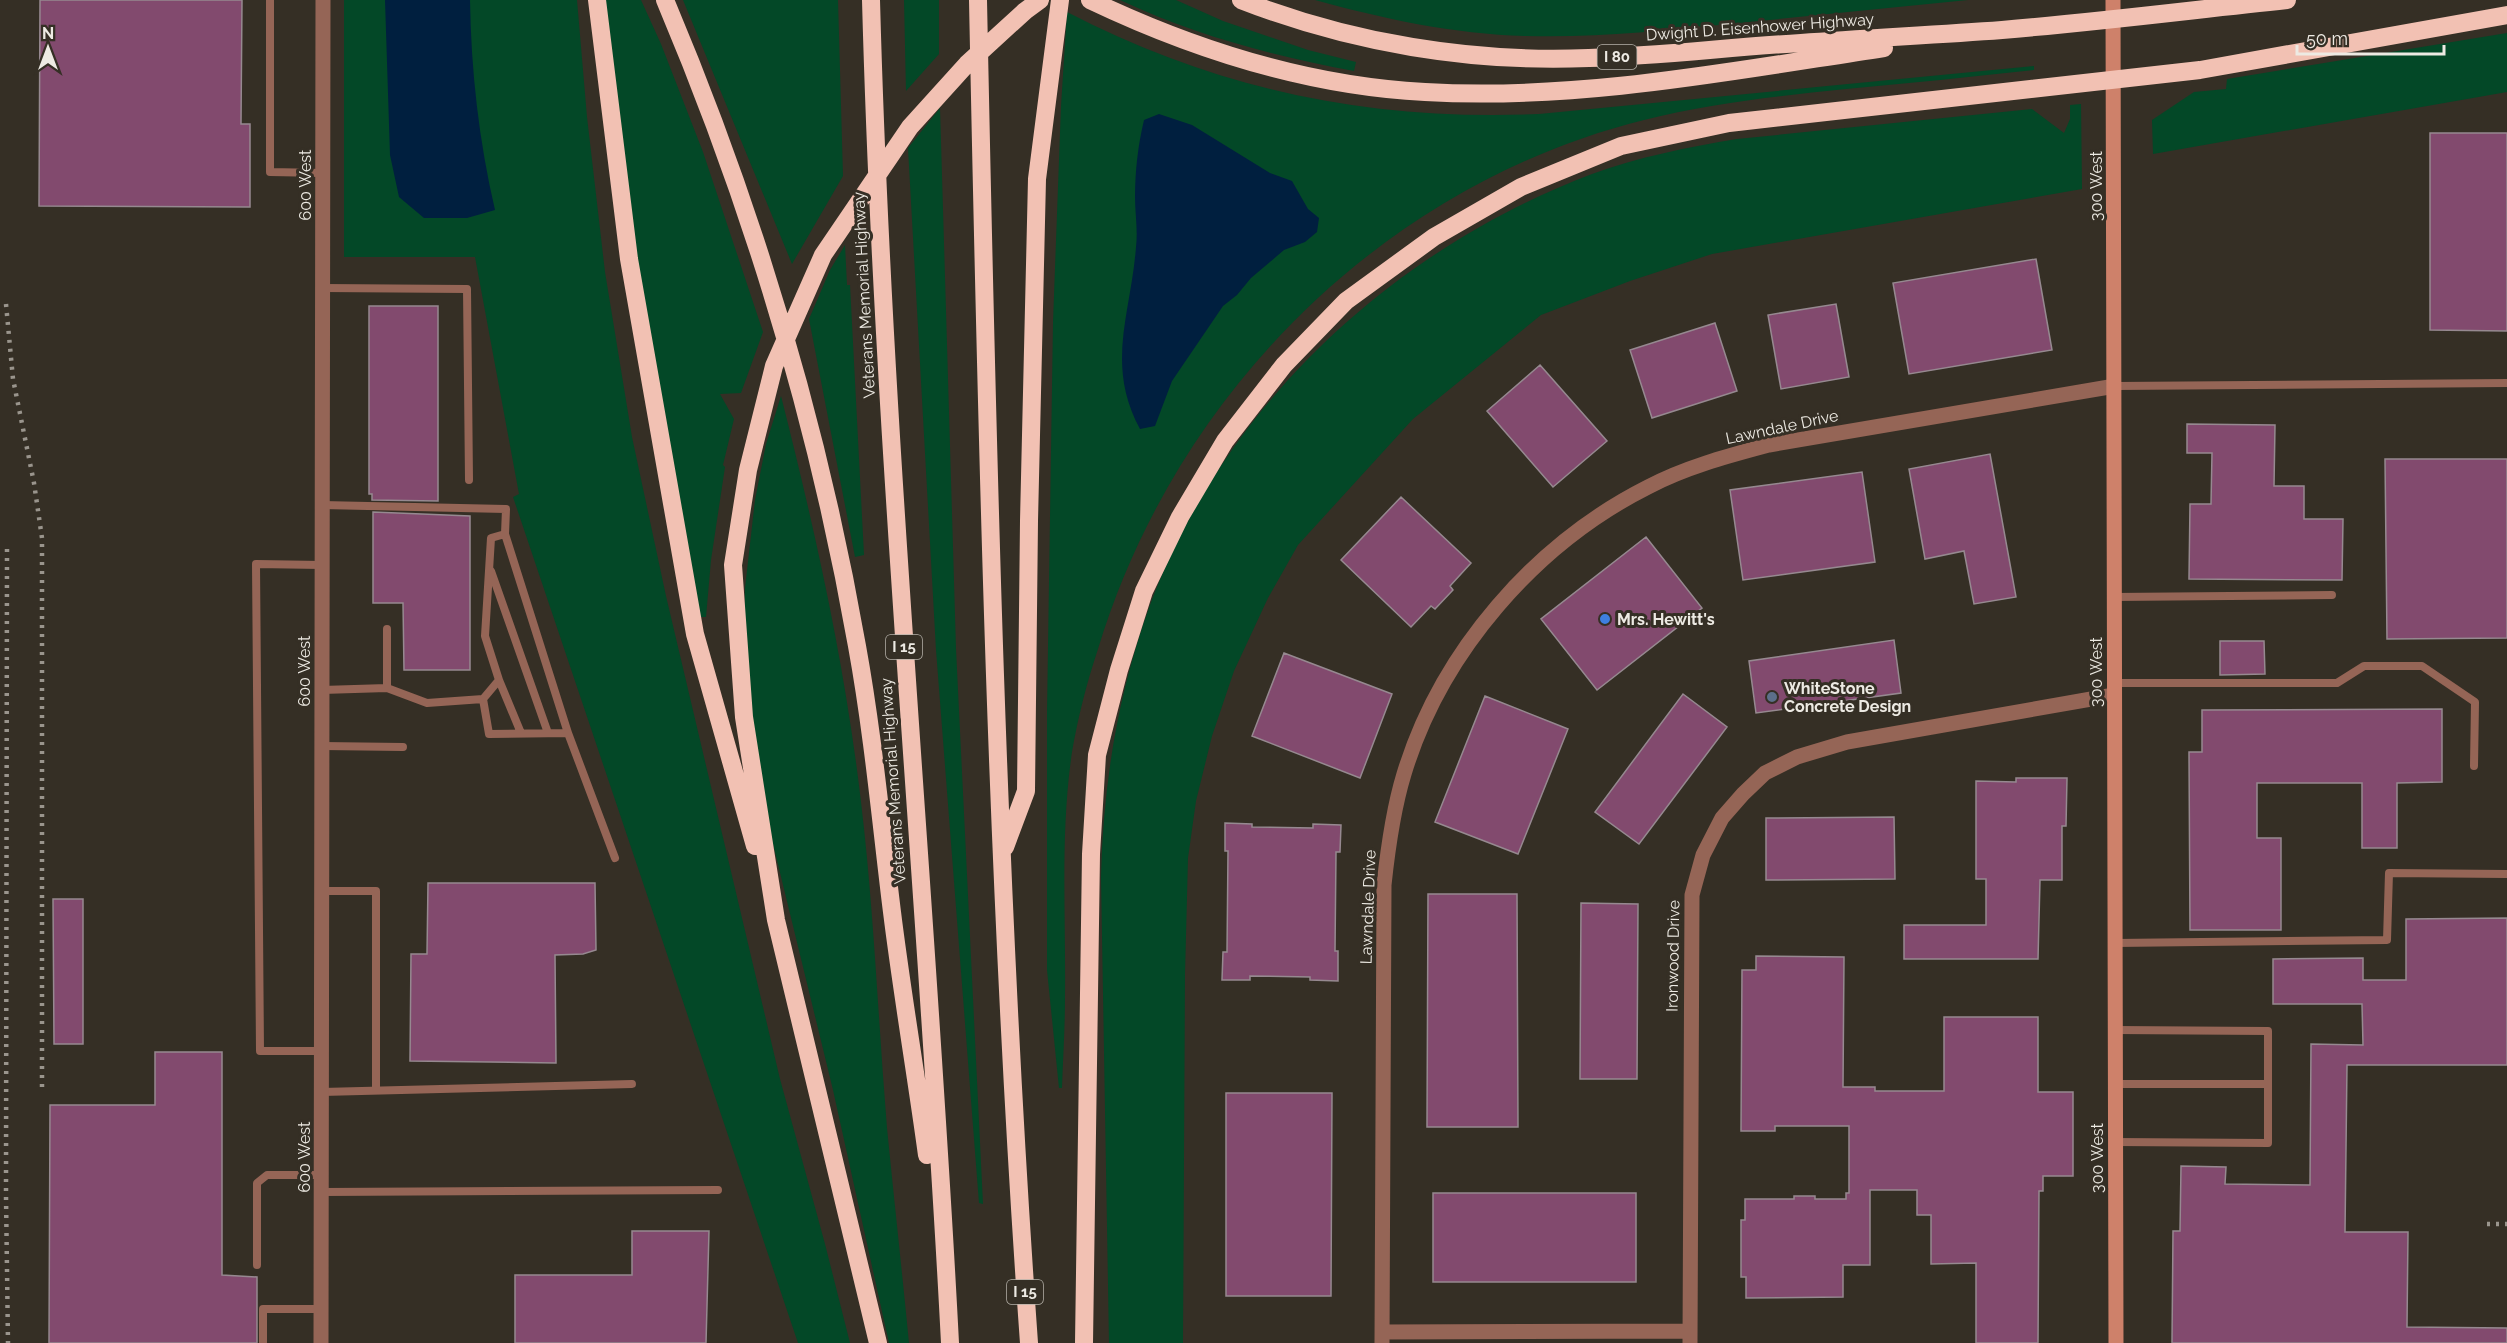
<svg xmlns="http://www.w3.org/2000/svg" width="2507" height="1343" viewBox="0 0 2507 1343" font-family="Raleway,sans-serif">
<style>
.green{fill:#034827}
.water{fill:#001f3f}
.building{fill:#824a6e;stroke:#968990;stroke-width:1.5}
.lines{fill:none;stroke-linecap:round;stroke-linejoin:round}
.service{stroke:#956556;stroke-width:8}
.minor{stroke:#956556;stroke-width:15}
.tertiary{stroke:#956556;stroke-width:15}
.secondary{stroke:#ce816a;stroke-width:15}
.motorway{stroke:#f2c1b3;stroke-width:18}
.rail{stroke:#9a958d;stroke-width:4.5;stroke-dasharray:3 6;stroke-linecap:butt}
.shop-dot{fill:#3f7fe0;stroke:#352f25;stroke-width:2}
.service-dot{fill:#5c6f8a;stroke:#352f25;stroke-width:2}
.labels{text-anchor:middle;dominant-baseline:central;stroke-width:6;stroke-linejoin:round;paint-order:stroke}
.shield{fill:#352f25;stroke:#b6b2aa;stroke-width:1.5}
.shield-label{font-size:15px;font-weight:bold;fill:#edeae3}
.street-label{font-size:16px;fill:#edeae3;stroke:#352f25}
.poi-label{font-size:16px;font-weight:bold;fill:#edeae3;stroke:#352f25;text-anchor:start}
</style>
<rect width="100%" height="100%" fill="#352f25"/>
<path class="green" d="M344 0H577L587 117 605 272 632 437 666 596 780 1079 825 1244 850 1343H798L513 497 519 494 475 257H344Z
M605 0H641L661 44 703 152 763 332 741 393 720 394 734 419 723 465 725 467 711 560 706 617H697L642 334Z
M683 0H838L843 176 792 264Z
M904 0H939V54L906 91Z
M1120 0H1176L1223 21 1308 50 1356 62 1354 71C1273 56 1194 35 1120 0Z
M1315 0H1968C1888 8 1809 16 1729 24 1661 31 1593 38 1525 36 1454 34 1384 19 1315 0Z
M1067 12C1218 90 1369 121 1539 114L2034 66V70C1971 77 1909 83 1846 89 1778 96 1710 103 1644 120 1383 185 1175 394 1098 649 1087 682 1078 717 1072 752 1060 834 1066 915 1065 997 1065 1028 1063 1058 1062 1088H1059L1047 970V712L1053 322 1061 106Z
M2507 33V92L2153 154 2152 120 2194 92 2226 89 2227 79Z
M2081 104 2082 189 1712 254 1630 281 1541 315 1413 419 1298 545 1268 598 1234 671 1212 736 1196 801 1188 858 1185 974 1183 1343H1109L1101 877C1103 784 1118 693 1150 605 1224 405 1394 249 1592 174 1638 157 1689 147 1737 139L2032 109 2064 133 2070 119V105Z
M940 108 956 649 983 1204 979 1203 936 650 908 148Z
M845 245 847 285H850L864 555 855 557 809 319 830 270Z
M781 396C815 530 845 664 861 802 874 910 878 1019 887 1128 894 1199 902 1271 909 1343H889L833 1090 755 770 744 635 745 588 755 500 766 444Z"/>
<path class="water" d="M385 0H470C471 71 479 141 495 210L467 218H424L399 197 390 155Z
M1159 114 1192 125 1270 173 1292 181 1308 209 1319 218 1317 232 1305 242 1284 250 1251 278 1237 295 1223 306 1172 381 1155 426 1140 429C1105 364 1131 314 1136 247 1138 230 1135 213 1135 197 1135 171 1138 145 1144 120Z"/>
<path class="building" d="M40 0H242L241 124H250V207L39 206Z
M2430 133H2507V331L2430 330Z
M2036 259 2052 350 1909 374 1893 283Z
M1836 304 1849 377 1781 389 1768 315Z
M369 306H438V501L372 500V494H369Z
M1715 323 1737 391 1652 418 1630 350Z
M1540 365 1607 441 1553 487 1487 411Z
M2187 424 2275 425 2274 486H2304V519H2343L2342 580 2189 579 2190 504H2211L2212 453H2187Z
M1990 454 2016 597 1974 604 1964 551 1925 559 1909 469Z
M2385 459H2507V638L2387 639Z
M1862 472 1875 562 1743 580 1730 490Z
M1401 497 1471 563 1450 586 1453 590 1435 609 1431 606 1411 627 1341 560Z
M373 512 470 516V670H404L403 603H373Z
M1646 537 1702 608 1597 690 1541 619Z
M1894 640 1901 693 1756 713 1749 661Z
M2220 641H2264L2265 674 2220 675Z
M1284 653 1392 694 1360 778 1252 736Z
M1683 694 1727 727 1639 844 1595 812Z
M1485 696 1568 729 1518 854 1435 822Z
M2442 709V782L2397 783V848H2362V783H2257V838H2281V930H2190L2189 752H2202V710Z
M2016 778H2067L2066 826H2062V880H2040L2038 959H1904V925H1986V879H1976V781L2016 782Z
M1894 817 1895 879 1766 880V818Z
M1225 823 1252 824V827L1313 828V824L1341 825 1340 852H1336L1335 951H1338V981L1310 980V977L1250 976V980H1222L1223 952H1227L1228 851H1225Z
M428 883H595L596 950 583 954 555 955 556 1063 410 1061 411 954H427Z
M1428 894H1517L1518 1127H1427Z
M53 899H83V1044H54Z
M1581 903 1638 904 1637 1079H1580Z
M2507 918V1065H2347L2345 1232H2408L2407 1327 2507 1328V1343H2172L2173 1231H2180L2181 1166 2226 1167 2225 1184 2310 1185 2311 1044 2363 1045 2362 1004H2273V959L2363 958V980H2406V919Z
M1756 956 1844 957 1843 1087H1875V1091H1944V1017H2038V1092H2073V1176H2043V1191H2039L2038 1343H1976V1263L1931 1264V1215H1917V1190H1870V1265H1843V1297L1746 1298V1277H1741V1220H1745V1199H1794V1196H1815V1199H1846V1193H1849V1126H1775V1131H1741L1742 970H1756Z
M155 1052H222V1275L257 1277V1343H49L50 1105H155Z
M1226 1093H1332L1331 1296H1226Z
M1433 1193H1636V1282H1433Z
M632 1231H709L706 1343H515V1275H632Z"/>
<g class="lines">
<path class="service" d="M270 0V172L323 173
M323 288 467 289 469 480
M2115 386 2507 383
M322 505 506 509 505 534
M491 571 548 733
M2113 597 2332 595
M387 629V688
M499 680 521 733
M2114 683H2337L2364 666H2422L2475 702 2474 766
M322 690 387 688 427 703 483 699 499 680 485 636 491 538 505 534 568 733 615 858
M483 699 489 734 568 733
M322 746 403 747
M322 891H376V1090
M2115 943 2387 940 2389 873 2507 874
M322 1051H260L256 564 322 565
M2115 1084H2268V1031L2115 1030
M322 1092 632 1084
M2115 1142 2268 1143V1084
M322 1192 718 1190
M257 1265V1183L267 1175H322
M263 1343V1309H321"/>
<path class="minor" d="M1382 1332 1690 1331
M1382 1343 1384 885C1388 847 1393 810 1404 774 1441 652 1535 544 1648 487 1686 467 1728 456 1769 445L2115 386
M1690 1343 1692 895 1703 855 1722 818 1743 794 1765 773 1797 757 1847 742 2114 695"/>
<path class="tertiary" d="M321 1343 323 0"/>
<path class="secondary" d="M2113 0 2116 1343"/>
<path class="motorway" d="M597 0 629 259 695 634 755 846
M665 0C753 208 818 424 857 646 873 734 881 823 892 912 902 993 916 1074 927 1155
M871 0C883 449 927 895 950 1343
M978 0C987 448 997 896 1029 1343
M1090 0C1195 50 1308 86 1425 92 1578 101 1732 71 1884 48
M1241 0C1351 43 1471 63 1589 58 1660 56 1730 47 1801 43 1868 38 1935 35 2002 30 2097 22 2192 10 2287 0
M1005 847 1026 791 1029 521 1037 179 1060 0
M878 1343 776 920 744 717 733 565 748 470 774 366 823 255 910 127 967 64 1025 11 1040 0
M1084 1343 1091 854 1097 755 1119 670 1144 591 1180 517 1225 441 1284 365 1346 301 1434 237 1521 187 1621 146 1729 123 2200 70 2507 15"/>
<path class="rail" d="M6 304 13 379 34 483 42 538V1087
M7 549 6 1196 8 1343
M2487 1224H2507"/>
</g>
<circle class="shop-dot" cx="1605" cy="619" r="6"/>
<circle class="service-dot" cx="1772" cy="697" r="6"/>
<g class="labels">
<g class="shield">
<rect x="1597.5" y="45" width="39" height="24" rx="4.5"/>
<rect x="886" y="635" width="36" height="24" rx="4.5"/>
<rect x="1007" y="1280" width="36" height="24" rx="4.5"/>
</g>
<g class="shield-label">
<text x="1617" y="57">I 80</text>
<text x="904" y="647">I 15</text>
<text x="1025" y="1292">I 15</text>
</g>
<g class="street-label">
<text transform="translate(1760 27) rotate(-4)">Dwight D. Eisenhower Highway</text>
<text transform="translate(305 185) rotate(-90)">600 West</text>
<text transform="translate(2096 186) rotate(-90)">300 West</text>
<text transform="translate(864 295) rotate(-93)">Veterans Memorial Highway</text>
<text transform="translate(1782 427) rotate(-12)">Lawndale Drive</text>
<text transform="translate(304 671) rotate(-90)">600 West</text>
<text transform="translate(2096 672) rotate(-90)">300 West</text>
<text transform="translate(893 781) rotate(-94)">Veterans Memorial Highway</text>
<text transform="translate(1368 907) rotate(-88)">Lawndale Drive</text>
<text transform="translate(1673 956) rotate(-89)">Ironwood Drive</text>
<text transform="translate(304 1157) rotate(-90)">600 West</text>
<text transform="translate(2097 1158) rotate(-90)">300 West</text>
</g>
<g class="poi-label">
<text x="1617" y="619">Mrs. Hewitt's</text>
<text x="1784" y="688">WhiteStone<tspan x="1784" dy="18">Concrete Design</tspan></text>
</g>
</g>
<g transform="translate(48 48)" stroke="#352f25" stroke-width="4.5" paint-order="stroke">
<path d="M0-4.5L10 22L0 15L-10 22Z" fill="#edeae3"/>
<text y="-9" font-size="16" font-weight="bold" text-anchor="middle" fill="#edeae3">N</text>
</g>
<path d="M2297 45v9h147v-9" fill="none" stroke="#edeae3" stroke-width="3"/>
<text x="2306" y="45" font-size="18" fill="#edeae3" stroke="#352f25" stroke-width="4.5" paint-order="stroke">50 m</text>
</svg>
